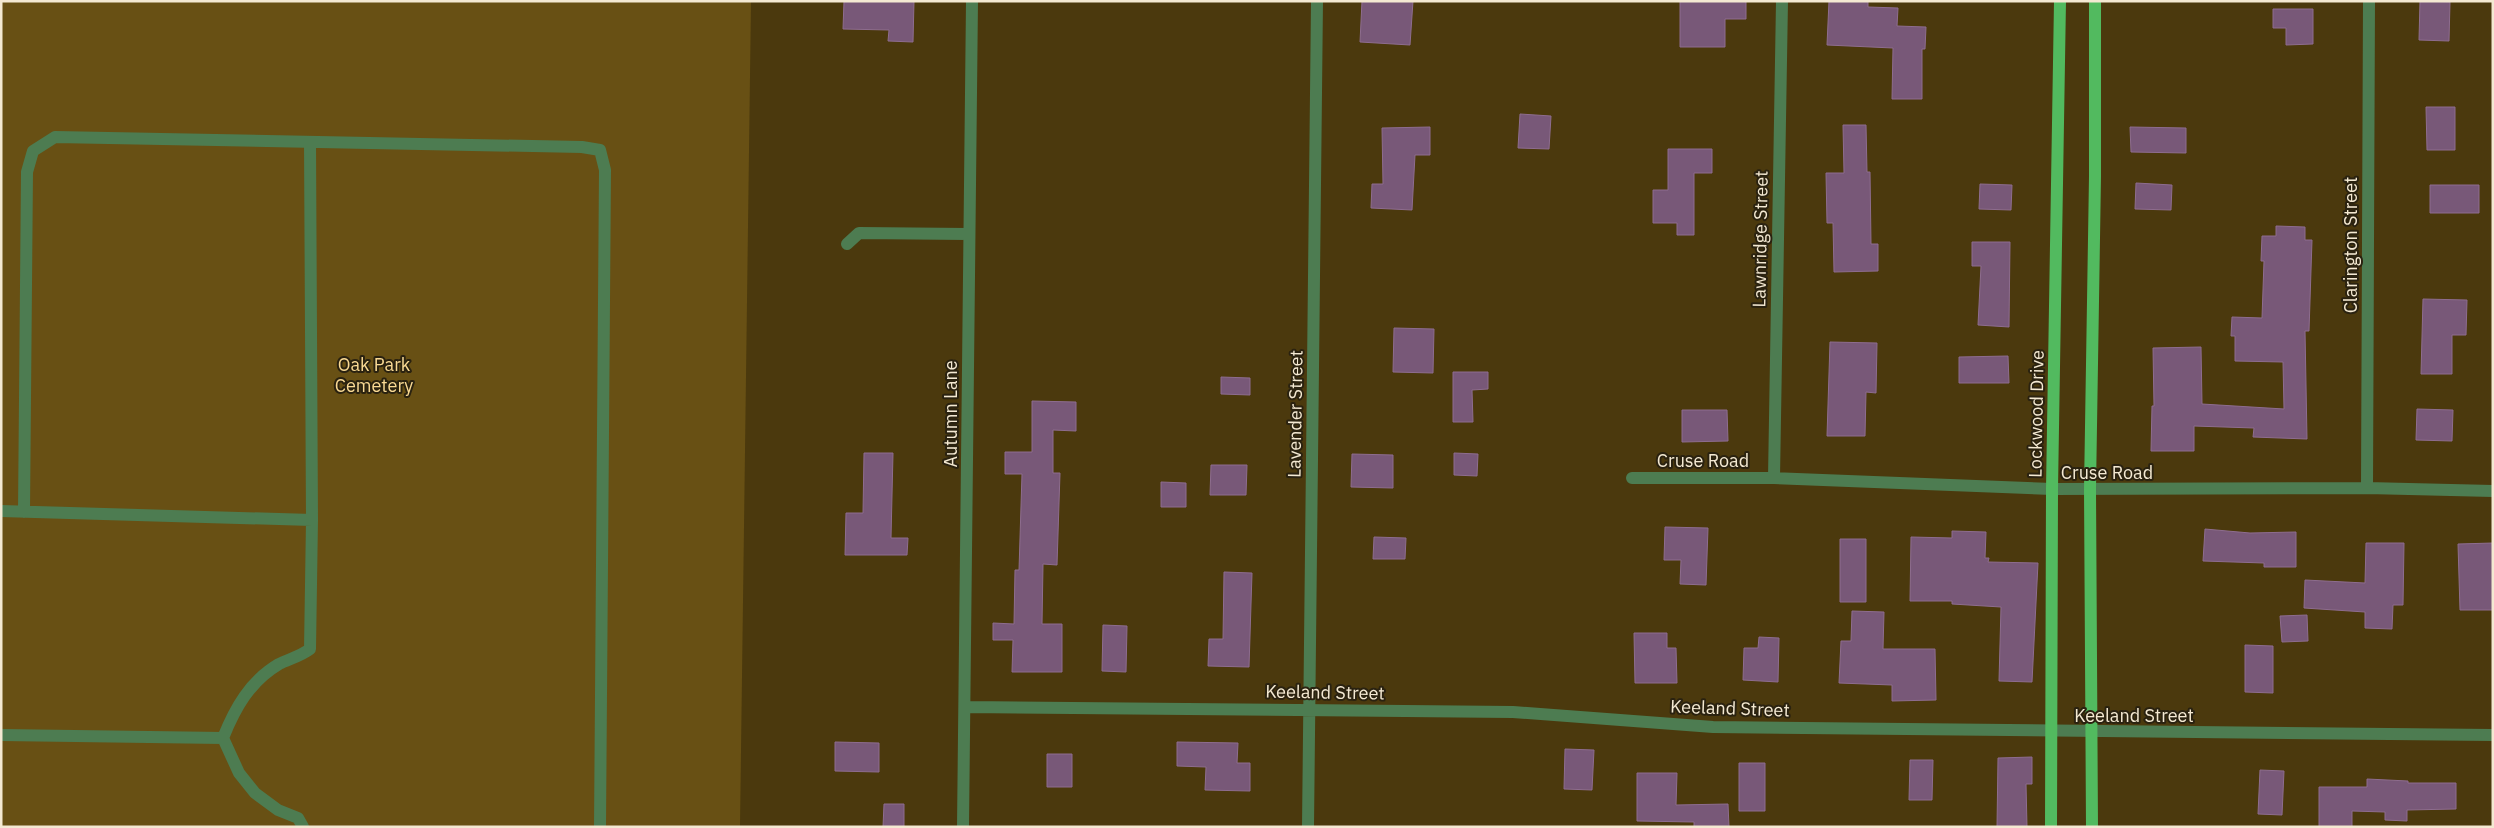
<svg xmlns="http://www.w3.org/2000/svg" width="2494" height="828" viewBox="0 0 2494 828" font-family="'IBM Plex Sans',sans-serif">
<style>
.green{fill:#685014}
.building{fill:#785878;stroke:#8e6d8f}
.lines{fill:none;stroke-linecap:round;stroke-linejoin:round}
.minor{stroke:#4d7c51;stroke-width:12}
.major{stroke:#52ba5f;stroke-width:12}
.labels{text-anchor:middle;dominant-baseline:central;stroke-width:4;stroke-linejoin:round;paint-order:stroke}
.street-label{font-size:18px;fill:#f4e9d2;stroke:#2a2210}
.park-label{font-size:18px;fill:#fada94;stroke:#2a2210}
</style>
<rect width="100%" height="100%" fill="#4b390d"/>
<path class="green" d="M1 1H751L740 827H1Z"/>
<path class="building" d="M844 1H914L913 42 888 41 889 30 843 29Z
M1362 1H1413L1410 45 1360 42Z
M1680 1H1746V19H1725V47H1680Z
M1829 1H1868V7L1898 8 1897 26 1926 27 1925 49H1922V99H1892L1893 48 1827 45Z
M2420 1 2450 2 2449 41 2419 40Z
M2273 9H2313V44L2286 45V28H2273Z
M2426 107H2455V150H2427Z
M1520 114 1551 116 1549 149 1518 148Z
M1843 125H1866L1867 172H1870L1871 244H1878V271L1834 272 1833 223H1827L1826 173H1844Z
M1430 127V155H1415L1412 210 1371 208 1372 184H1383L1382 128Z
M2130 127 2186 128V153L2131 152Z
M1668 149H1712V173H1694V235H1677V223H1653V190H1668Z
M2136 183 2172 185 2171 210 2135 209Z
M1980 184 2012 185 2011 210 1979 209Z
M2430 185H2479V213H2430Z
M2276 226 2305 227V240H2312L2309 331H2305L2307 439 2253 437 2254 428 2194 426V451H2151L2152 406H2154L2153 348 2201 347 2202 404 2284 409 2283 362 2235 361V336H2231L2232 317 2262 318 2264 261H2261L2262 236H2276Z
M1972 242H2010L2009 327 1978 325 1981 266H1972Z
M2423 299 2467 300 2466 335H2452V374H2421Z
M1394 328 1434 329 1433 373 1393 372Z
M1830 342 1877 343 1876 393 1866 392 1865 436H1827Z
M2008 356 2009 383H1959V357Z
M1453 372H1488V389L1472 390 1473 422H1453Z
M1221 377 1250 378V395L1221 394Z
M1032 401 1076 402V431L1053 430V473H1060L1057 565 1043 564 1042 624H1062V672H1012L1013 640H993V623L1014 624 1015 570H1019L1022 474H1005V452H1032Z
M2417 409 2453 410 2452 441 2416 440Z
M1682 410H1727L1728 441 1682 442Z
M864 453H893L891 538H908L907 555H845L846 513H863Z
M1454 453 1478 454 1477 476 1454 475Z
M1352 454 1393 455V488L1351 487Z
M1211 465H1247L1246 495H1210Z
M1161 482 1186 483V507H1161Z
M1665 527 1708 528 1706 585 1680 584 1681 560H1664Z
M2205 529 2250 533 2296 532V567H2264V563L2203 561Z
M1952 531 1986 532 1985 558H1989L1988 562 2038 563 2032 682 1999 681 2001 607 1952 604V601H1910L1911 537 1952 538Z
M1374 537 1406 538 1405 559H1373Z
M1840 539H1866V602H1840Z
M2366 543H2404L2403 605H2393L2392 629 2365 628V612L2304 608 2305 580 2365 583Z
M2493 543V610H2460L2458 544Z
M1224 572 1252 573 1249 667 1208 666 1209 639H1223Z
M1852 611 1884 612 1883 649H1935L1936 700 1892 701V685L1839 683 1841 641H1851Z
M2307 615 2308 641 2282 642 2280 616Z
M1103 625 1127 626 1126 672 1102 671Z
M1634 633H1667V648H1676L1677 683H1635Z
M1759 637 1779 638 1778 682 1743 680 1744 648H1758Z
M2245 645 2273 646V693L2245 692Z
M835 742 879 743V772L835 771Z
M1177 742 1238 743 1237 763H1250V791L1205 790 1206 767 1177 766Z
M1565 749 1594 750 1592 790 1564 789Z
M1047 754H1072V787H1047Z
M2032 757V784H2026L2027 827H1997L1998 758Z
M1910 760H1933L1932 800H1909Z
M1739 763H1765V811H1739Z
M2260 770 2284 771 2282 815 2258 814Z
M1637 773H1677L1676 805 1728 804 1729 827H1694V822L1637 821Z
M2367 779 2408 781V783H2456V809L2407 810V821L2385 820V812L2352 811V827H2319V787H2367Z
M884 804H904V827H883Z"/>
<g class="lines">
<path class="minor" d="M847 244 859 233 968 234
M1632 478H1774L2052 489 2367 488 2493 491
M1774 478 1782 1
M2367 488 2369 1
M1 511 312 520
M24 512 27 172 33 151 55 137 582 147 600 150 605 170 600 827
M966 707 1513 712 1713 727 2493 735
M1 735 223 738
M303 827 298 818 278 810 255 793 239 773 223 738C235 708 250 681 279 664 289 659 301 656 310 649L312 520 310 142
M963 827 972 1
M1308 827 1317 1"/>
<path class="major" d="M2051 827 2052 489 2060 1
M2092 827 2090 489 2095 176V1"/>
</g>
<g class="labels">
<g class="street-label">
<text transform="translate(1760 239) rotate(-89)">Lawnridge Street</text>
<text transform="translate(2350 245) rotate(-90)">Clarington Street</text>
<text transform="translate(950 414) rotate(-90)">Autumn Lane</text>
<text transform="translate(1295 414) rotate(-89)">Lavender Street</text>
<text transform="translate(2036 414) rotate(-89)">Lockwood Drive</text>
<text x="1703" y="460">Cruse Road</text>
<text x="2107" y="472">Cruse Road</text>
<text transform="translate(1325 692) rotate(1)">Keeland Street</text>
<text transform="translate(1730 708) rotate(2)">Keeland Street</text>
<text x="2134" y="715">Keeland Street</text>
</g>
<g class="park-label">
<text x="374" y="364">Oak Park<tspan x="374" dy="21">Cemetery</tspan></text>
</g>
</g>
<rect width="2494" height="828" fill="none" stroke="#f4e9d2" stroke-width="5"/>
</svg>
